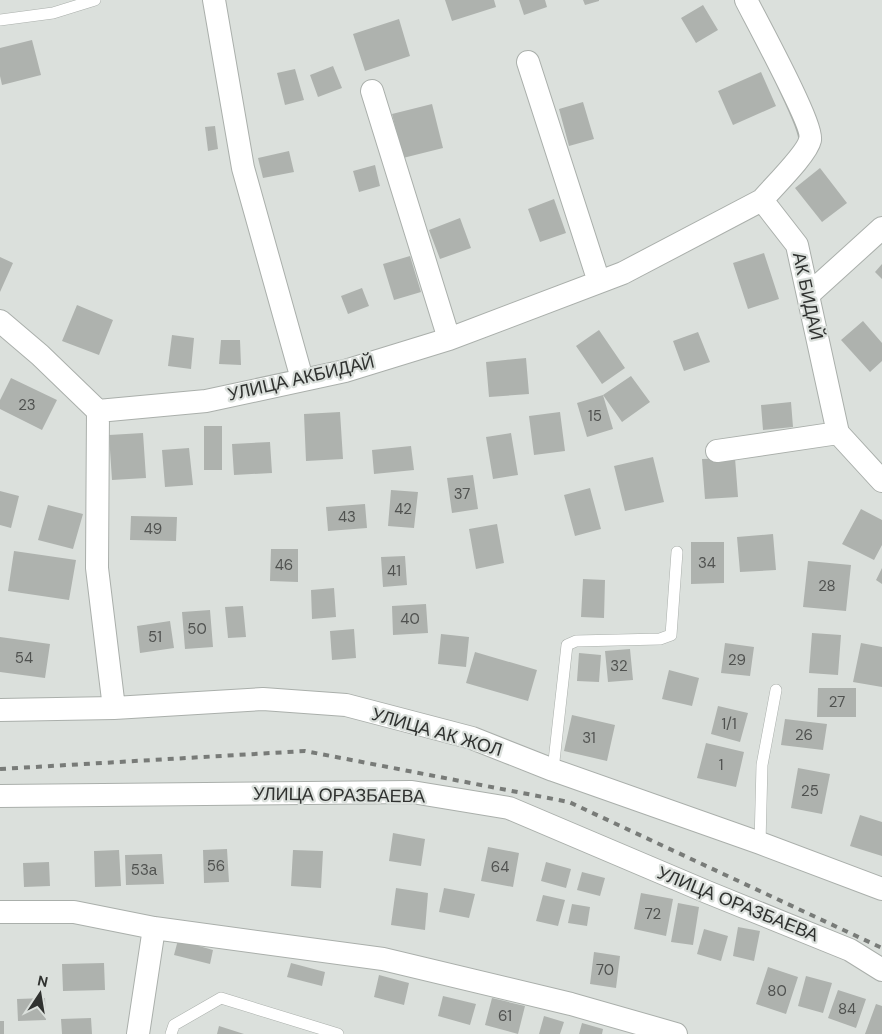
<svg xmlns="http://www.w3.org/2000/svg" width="882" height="1034" viewBox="0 0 882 1034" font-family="'DM Sans',sans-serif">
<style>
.building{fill:#aeb2ae}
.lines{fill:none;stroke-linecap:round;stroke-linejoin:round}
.lane-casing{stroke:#aaafab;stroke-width:12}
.street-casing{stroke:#aaafab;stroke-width:24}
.lane{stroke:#fff;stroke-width:11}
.street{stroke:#fff;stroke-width:22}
.rail{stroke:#787b78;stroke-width:4;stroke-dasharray:6 6;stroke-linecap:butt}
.labels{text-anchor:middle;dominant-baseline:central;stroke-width:4.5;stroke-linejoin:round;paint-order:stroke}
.number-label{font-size:15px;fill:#505250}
.street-label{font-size:18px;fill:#303230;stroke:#dbe0dc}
</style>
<rect width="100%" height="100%" fill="#dbe0dc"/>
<path class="building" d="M445 0H494L496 7 452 21Z
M519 0H545L547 7 524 15Z
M583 0H599V1L585 5Z
M703 5 718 30 696 43 681 18Z
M399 19 410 56 365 71 353 34Z
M32 40 41 75 2 85 0 76V48Z
M333 66 342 88 318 97 310 75Z
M295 69 304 100 285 105 277 73Z
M761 72 776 106 733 125 718 91Z
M583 102 594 139 569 146 559 109Z
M432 104 443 148 403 158 392 114Z
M215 126 218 149 208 151 205 127Z
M289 151 294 172 263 178 258 158Z
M375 165 380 186 359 192 353 171Z
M820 168 847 203 822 222 795 188Z
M554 199 566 233 540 242 528 209Z
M460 218 471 248 440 259 429 230Z
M764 253 779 299 748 309 733 263Z
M410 256 421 292 394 300 383 264Z
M0 257 13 263 0 292Z
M882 264V279L875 272Z
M362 288 369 306 348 314 341 296Z
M77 305 113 320 99 355 62 341Z
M863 321 882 343V361L870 372 841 340Z
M599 330 625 368 602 384 576 346Z
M698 332 710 362 684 371 673 341Z
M172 335 194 338 191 369 168 366Z
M221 340H240L241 365 219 364Z
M526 358 529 394 489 397 486 362Z
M631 376 650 402 622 422 603 395 613 429 587 437 577 403 603 395Z
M11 378 57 400 42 430 0 409V400Z
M791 402 793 427 763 430 761 405Z
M340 412 343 459 306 461 304 414Z
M560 412 565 451 534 455 529 416Z
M204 426H222V470H204Z
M143 433 146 478 112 480 109 435Z
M511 433 518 475 493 479 486 437Z
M270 442 272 473 234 475 232 444Z
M411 446 414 470 374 474 372 450Z
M189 448 193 485 165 487 162 450Z
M653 457 664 502 625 511 614 466Z
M735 458 738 497 705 499 702 459Z
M473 475 478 509 452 513 447 478Z
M590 488 601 529 575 536 564 495Z
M391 490 418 492 414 528 388 526Z
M0 491 19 496 11 528 0 525Z
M365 504 367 528 328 531 326 507Z
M48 505 83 514 73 549 38 540Z
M861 509 882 520V545L874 560 842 544Z
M131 516 177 517 176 541 130 540Z
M497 524 504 563 476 569 469 529Z
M773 534 776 570 740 572 737 537Z
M691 542H724V583L691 584Z
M271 549H298V582L270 581Z
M14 551 76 560 69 600 8 591Z
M405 556 407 585 383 587 381 557Z
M808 561 851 565 846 611 803 607Z
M882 568V584L876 580Z
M583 579 605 580 604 618 581 617Z
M334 588 336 617 312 619 311 590Z
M426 604 428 633 393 635 392 606Z
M243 606 246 637 228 638 225 607Z
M210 610 213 647 185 649 182 612Z
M170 621 174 648 140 653 137 626Z
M354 629 356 658 332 660 330 631Z
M812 633 841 635 838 675 809 673Z
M441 634 469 637 466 667 438 664Z
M0 637 50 644 45 678 0 672Z
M725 643 754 647 750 676 721 673Z
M861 643 882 647V687L853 682Z
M630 649 633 680 608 682 605 651Z
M475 652 537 670 528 701 466 683Z
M579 653 601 655 599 682 577 681Z
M669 670 699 678 692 706 662 699Z
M818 688H856V717H817Z
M718 706 748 713 740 742 711 734Z
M572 715 615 725 607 761 564 751Z
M785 719 827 724 823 750 781 745Z
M706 743 744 752 736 787 697 778Z
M798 768 830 774 822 814 791 808Z
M860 815 882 822V856L850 846Z
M393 833 425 839 421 866 389 861Z
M488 847 519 853 513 887 481 881Z
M227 849 229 882 204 883 203 850Z
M119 850 121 886 95 887 94 851Z
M293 850 323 851 321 888 291 886Z
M162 854 164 884 126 885 125 855Z
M49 862 50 886 24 887 23 863Z
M546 862 571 869 566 888 541 881Z
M582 872 605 878 600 896 577 890Z
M396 888 428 893 425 930 391 925Z
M444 888 475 894 469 918 439 912Z
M641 893 673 899 666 936 634 929Z
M543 895 565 900 558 926 536 921Z
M678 903 699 907 693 945 671 942Z
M572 904 590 907 587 926 568 923Z
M738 927 760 931 754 961 733 956Z
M704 929 728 936 721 961 697 954Z
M178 940 213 950 210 964 174 955Z
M594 952 620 956 616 988 590 984Z
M104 963 105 990 63 991 62 964Z
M291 963 325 972 322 986 287 977Z
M768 967 798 977 786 1014 756 1004Z
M379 975 409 983 404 1005 374 997Z
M806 976 832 983 823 1013 798 1006Z
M838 990 866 999 856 1028 828 1018Z
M443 996 476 1004 470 1025 438 1016Z
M45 998 46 1020 18 1021 17 999Z
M492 998 525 1006 518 1034 485 1025Z
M876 1004 882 1006V1034H865Z
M544 1016 564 1022 560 1034H539Z
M91 1018 92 1034H62L61 1019Z
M0 1021H4V1034H0Z
M582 1023 603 1029 602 1034H579Z
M219 1026 244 1034H217Z"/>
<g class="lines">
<g class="lane-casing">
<path id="lane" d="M0 20 53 13 95 0
M553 770 567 645 576 641 660 639 671 635 677 552
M760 843 762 765 776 690
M171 1034 174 1025 221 998 338 1034"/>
</g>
<g class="street-casing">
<path id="street" d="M214 0 243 168 302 379
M746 0C756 20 814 126 810 140 807 154 773 187 762 200
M528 62 599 282
M372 91 449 339
M808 295 882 228
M0 321 40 355 98 411 206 401 345 371 449 339 623 273 762 200 797 245 838 433 882 481
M98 411 97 568 114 708
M717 451 838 433
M0 710 114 708 263 699 346 705 472 738 553 770 760 843 882 889
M0 796 412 792 509 808 707 892 850 950 882 970
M0 912H74L154 928 383 959 571 1004 676 1034
M138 1034 154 928"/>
</g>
<use href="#lane" class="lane"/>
<use href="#street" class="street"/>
<path class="rail" d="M0 769 305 751 569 802 882 948"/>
</g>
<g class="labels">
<g class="number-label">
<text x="27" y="405">23</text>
<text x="595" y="416">15</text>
<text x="462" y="494">37</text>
<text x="403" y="509">42</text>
<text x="347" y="517">43</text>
<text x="153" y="529">49</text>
<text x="707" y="563">34</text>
<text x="284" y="565">46</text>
<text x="394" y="571">41</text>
<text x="827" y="586">28</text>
<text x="410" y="619">40</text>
<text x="197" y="629">50</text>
<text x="155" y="637">51</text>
<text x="24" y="658">54</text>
<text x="737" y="660">29</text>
<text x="619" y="666">32</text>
<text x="837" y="702">27</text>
<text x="729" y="724">1/1</text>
<text x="804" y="735">26</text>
<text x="589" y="738">31</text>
<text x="721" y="765">1</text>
<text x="810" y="791">25</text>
<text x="216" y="866">56</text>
<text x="500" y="867">64</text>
<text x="144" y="870">53а</text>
<text x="653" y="914">72</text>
<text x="605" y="970">70</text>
<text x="777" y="991">80</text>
<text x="847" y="1009">84</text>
<text x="505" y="1016">61</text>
</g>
<g class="street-label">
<text transform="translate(808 296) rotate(78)">АК БИДАЙ</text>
<text transform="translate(301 378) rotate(-13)">УЛИЦА АКБИДАЙ</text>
<text transform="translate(437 732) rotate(16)">УЛИЦА АК ЖОЛ</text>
<text transform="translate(339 795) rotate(1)">УЛИЦА ОРАЗБАЕВА</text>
<text transform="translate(738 904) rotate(22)">УЛИЦА ОРАЗБАЕВА</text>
</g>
</g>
<g transform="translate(40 994) rotate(12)" stroke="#dbe0dc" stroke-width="4" paint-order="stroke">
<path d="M0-4L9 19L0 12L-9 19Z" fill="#303230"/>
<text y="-8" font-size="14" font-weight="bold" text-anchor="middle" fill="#303230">N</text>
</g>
</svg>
